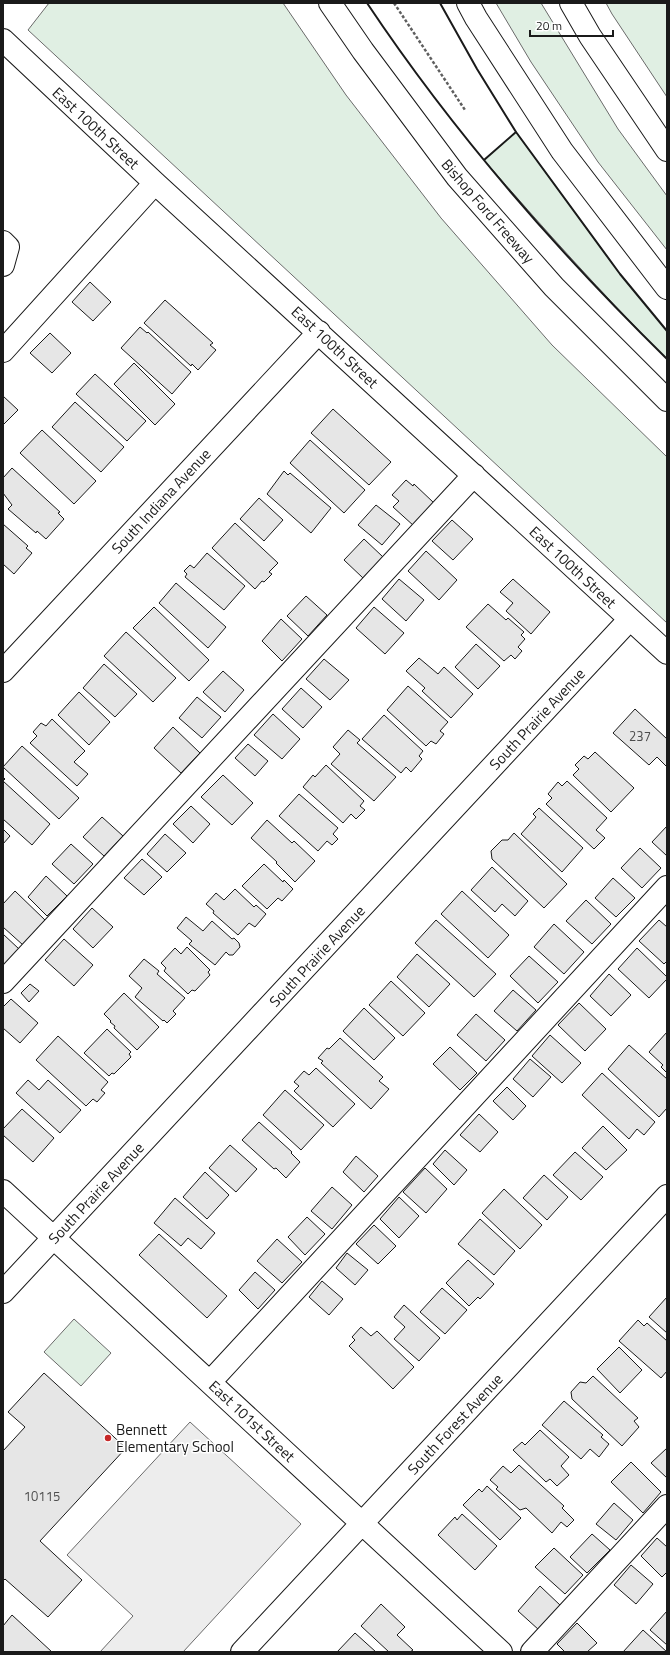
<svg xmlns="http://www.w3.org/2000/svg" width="670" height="1655" viewBox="0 0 670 1655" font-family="'Titillium Web',sans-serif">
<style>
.green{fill:#e0efe3;stroke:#6a6a6a}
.parking{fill:#ededed;stroke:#6a6a6a}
.building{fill:#e6e6e6;stroke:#1a1a1a}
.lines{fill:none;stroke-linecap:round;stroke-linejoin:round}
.minor-casing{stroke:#1a1a1a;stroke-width:24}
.highway-casing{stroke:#1a1a1a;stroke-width:24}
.path{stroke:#5f5f5f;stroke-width:2.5;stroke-dasharray:3 2;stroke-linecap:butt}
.minor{stroke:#fff;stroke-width:22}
.highway{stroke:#fff;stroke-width:22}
.wall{stroke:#1a1a1a;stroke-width:2}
.poi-dot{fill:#c62828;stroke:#fff;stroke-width:1.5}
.labels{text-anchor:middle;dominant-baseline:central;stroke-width:3;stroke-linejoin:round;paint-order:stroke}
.number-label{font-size:13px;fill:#4d4d4d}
.street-label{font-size:15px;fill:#1a1a1a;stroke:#fff}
.poi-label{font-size:15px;fill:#1a1a1a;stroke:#fff;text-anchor:start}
</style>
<rect width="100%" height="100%" fill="#fff"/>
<path class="green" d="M49 3H283L346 95 441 218 552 345 667 457V623L28 30Z
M496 3H541L618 129 667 196V250L598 162 531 62Z
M606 3H667V97L612 14Z
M516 132 620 274 667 331V359C603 295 543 228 484 160Z
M74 1319 111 1353 81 1386 44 1352Z"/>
<path class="parking" d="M190 1422 301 1524 183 1652H100L133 1616 67 1555Z"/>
<path class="building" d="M90 282 111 302 93 321 72 302Z
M165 300 213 343 210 345 216 350 198 370 192 364 191 366 144 323Z
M140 327 147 333 148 332 191 372 172 394 121 348Z
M50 333 71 353 52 373 30 353Z
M134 363 175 404 155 425 114 384Z
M95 374 146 421 127 441 76 394Z
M3 396 18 410 3 425Z
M75 402 124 447 101 472 52 427Z
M333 409 391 462 369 485 311 433Z
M42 430 96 481 74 504 20 453Z
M310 440 365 490 344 513 290 463Z
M12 468 60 512 58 513 64 519 46 539 37 531 36 533 8 509 12 505 3 493V478Z
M284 471 288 475 290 473 331 508 311 533 267 494Z
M406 480 413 486 414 484 434 503 414 526 393 507 399 501 392 495Z
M259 498 283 520 264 541 240 519Z
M376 505 400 524 382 545 358 525Z
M452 520 473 539 453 560 432 541Z
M235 523 278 563 269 572 272 574 264 582 262 581 255 589 212 548Z
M3 524 28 546 26 548 32 553 14 574 3 564Z
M364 539 383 557 363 578 344 560Z
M426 551 457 580 439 600 408 571Z
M207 553 245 586 224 610 185 577 187 574 184 571 190 565 194 568Z
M399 579 424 600 406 621 382 599Z
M513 579 550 612 531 634 506 611 513 603 500 592Z
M176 583 226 627 208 648 159 603Z
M306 596 327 615 308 636 287 616Z
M488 604 506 620 508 618 524 632 521 635 525 639 518 647 522 651 515 659 511 655 504 661 466 627Z
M154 607 209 660 189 681 133 628Z
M374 607 404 633 385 654 356 628Z
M281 619 302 639 282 661 262 641Z
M126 632 176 678 153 702 104 656Z
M476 644 500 666 478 689 455 667Z
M419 658 438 674 444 667 473 694 451 718 422 691 425 688 406 671Z
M324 659 349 680 330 700 306 679Z
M104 664 137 694 115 717 83 688Z
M223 671 244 690 225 712 203 692Z
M408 686 448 722 440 731 444 734 436 744 431 741 426 746 387 710Z
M301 688 322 707 303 728 282 709Z
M79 692 110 722 89 745 58 715Z
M197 697 221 717 202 738 179 718Z
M635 709 667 739V767L657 757 649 765 613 733Z
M273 714 300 739 282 759 254 735Z
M384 715 423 751 419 756 422 759 411 772 406 767 401 773 362 739Z
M52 719 85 751 74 762 88 774 77 786 30 743 37 736 33 732 41 723 46 726Z
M173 727 200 753 181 773 154 748Z
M348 730 360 740 357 743 396 777 374 801 331 764 340 754 333 747Z
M248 744 268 761 255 776 235 758Z
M22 746 79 798 59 819 3 767Z
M595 752 634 788 611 812 573 775 579 769 575 765 584 756 588 759Z
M326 765 364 801 360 806 365 810 356 819 351 814 343 823 303 787 313 775 315 777Z
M223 775 253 803 232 825 201 797Z
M3 777 5 779 3 781 50 824 32 845 3 819Z
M567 781 607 818 596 830 605 838 594 849 546 804 552 798 548 794 558 782 562 786Z
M299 794 338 828 333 834 338 839 332 845 327 841 318 851 279 816Z
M191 806 210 824 193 843 173 824Z
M539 808 583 848 562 872 521 834 536 817 533 814Z
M102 817 123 836 104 856 83 837Z
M267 820 292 843 294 841 315 861 295 882 276 863 277 862 251 838Z
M667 826V856L652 842Z
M3 829 10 836 3 844Z
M514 833 567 884 544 908 492 859 491 851 502 840H508Z
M165 834 186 853 167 872 147 854Z
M71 844 93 864 74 884 52 864Z
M640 848 661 868 642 888 621 868Z
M142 859 162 877 144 895 124 878Z
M264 864 283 882 284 880 293 889 282 901 278 898 267 909 242 886Z
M492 867 528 901 515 916 502 904 495 912 471 890Z
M46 876 67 896 47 916 28 897Z
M613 878 635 898 616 917 595 898Z
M235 889 254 907 256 905 266 914 255 927 249 923 238 935 213 913 214 911 206 904 216 893 224 900Z
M15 891 46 921 23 945 3 927V904Z
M462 891 509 935 488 958 441 914Z
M586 900 611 924 592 944 566 921Z
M92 908 113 927 93 948 73 929Z
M186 917 203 931 212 921 232 939 234 938 239 943 240 947 233 955H229L226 952 215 965 189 944 192 941 177 928Z
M436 920 496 974 474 997 415 943Z
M659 920 667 927V961L664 964 639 941Z
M554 924 584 952 564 974 534 947Z
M3 934 19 949 3 966Z
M64 939 93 965 74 986 45 960Z
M187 947 210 970 208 972 210 975 195 991 192 990 188 994 164 971 166 968 161 963 175 948 181 954Z
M637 948 667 977V979L649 998 618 969Z
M417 954 450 984 429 1007 397 977Z
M529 956 558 982 538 1003 510 976Z
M144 959 159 971 157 974 185 998 173 1011 176 1014 167 1023 164 1020 163 1021 135 997 142 988 129 976Z
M609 974 631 995 611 1016 590 996Z
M391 981 425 1013 403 1036 369 1005Z
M30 984 39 991 29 1002 21 993Z
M513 990 536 1010 517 1031 494 1011Z
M124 993 159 1027 137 1050 114 1028 115 1026 110 1022 111 1021 104 1014Z
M11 999 38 1023 20 1043 3 1028V1007Z
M579 1003 606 1029 585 1051 558 1025Z
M364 1008 395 1038 374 1060 343 1031Z
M476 1014 505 1040 486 1061 457 1035Z
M107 1029 131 1052 129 1054 131 1057 114 1074 112 1073 109 1076 84 1053Z
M667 1032V1073L661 1067 663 1065 649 1052Z
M550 1035 581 1063 562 1083 532 1056Z
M58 1036 108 1082 101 1090 105 1093 97 1102 93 1099 86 1106 36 1060Z
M340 1038 383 1077 379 1081 389 1089 371 1109 321 1063 323 1061 318 1058 327 1048 329 1049Z
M629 1045 667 1079V1108L659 1117 608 1069Z
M450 1047 477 1073 460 1090 433 1064Z
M530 1059 551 1077 533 1097 513 1079Z
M316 1068 355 1104 333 1127 294 1091 299 1086 294 1082 304 1071 309 1075Z
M602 1073 655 1122 644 1135 637 1129 629 1139 582 1095Z
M28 1080 39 1090 48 1080 81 1110 60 1133 16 1093Z
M507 1087 526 1106 513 1120 493 1101Z
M285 1090 324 1125 301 1150 263 1115Z
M22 1109 54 1138 33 1162 3 1135V1129Z
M479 1114 498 1132 480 1152 460 1135Z
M259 1122 292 1152 291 1153 300 1162 286 1178 276 1168 274 1169 242 1140Z
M603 1126 627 1150 606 1170 582 1148Z
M230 1145 257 1169 236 1192 209 1168Z
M445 1150 467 1170 454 1185 433 1164Z
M575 1152 603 1177 581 1200 553 1175Z
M356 1156 378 1176 364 1192 343 1172Z
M425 1168 447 1189 426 1213 403 1192Z
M205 1172 229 1195 207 1219 183 1197Z
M544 1175 568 1197 547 1220 523 1198Z
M332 1187 352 1205 332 1229 311 1211Z
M504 1189 542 1225 520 1249 482 1213Z
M399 1197 419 1216 399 1238 380 1219Z
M175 1198 215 1233 201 1249 188 1238 181 1246 154 1223Z
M307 1217 325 1234 305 1255 288 1237Z
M480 1219 515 1251 494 1275 458 1244Z
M374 1225 396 1246 378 1264 356 1244Z
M159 1234 227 1296 207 1318 139 1255Z
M277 1239 302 1262 282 1283 257 1261Z
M347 1253 368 1270 355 1285 336 1268Z
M468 1260 494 1284 480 1299 478 1297 469 1306 446 1283Z
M255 1272 275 1290 258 1309 239 1290Z
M322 1281 343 1299 329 1315 309 1297Z
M442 1288 467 1310 445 1334 420 1312Z
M667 1297V1333L649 1317Z
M404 1305 440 1338 419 1361 394 1339 405 1327 394 1317Z
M638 1320 644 1326 647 1323 667 1341V1371L661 1378 619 1341Z
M361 1327 371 1336 377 1331 414 1367 393 1389 349 1346 355 1340 352 1337Z
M619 1347 642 1370 620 1393 597 1369Z
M44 1373 126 1448 40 1541 82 1580 48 1617 5 1579 3 1581V1451L25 1427 8 1412Z
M593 1376 638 1418 634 1421 639 1427 622 1446 572 1399 571 1392 580 1382 586 1383Z
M564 1401 603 1435 601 1437 609 1444 599 1457 590 1449 581 1459 542 1425Z
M540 1430 569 1457 561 1466 569 1475 557 1486 550 1479 546 1482 513 1450 522 1442 525 1445Z
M667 1448V1478L651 1463Z
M631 1462 661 1492 643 1513 611 1482Z
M519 1465 564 1506 562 1508 574 1520 567 1527 561 1522 552 1533 526 1508 520 1510 496 1489 498 1487 490 1480 503 1466 511 1473Z
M487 1486 521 1518 500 1540 463 1505 479 1489 482 1492Z
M614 1503 633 1520 616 1540 596 1524Z
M462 1514 497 1546 475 1570 438 1535 455 1517 457 1520Z
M592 1534 610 1550 587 1573 570 1557Z
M657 1538 667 1547V1572L662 1577 641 1556Z
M554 1548 583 1575 565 1594 535 1567Z
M631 1565 653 1584 636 1604 614 1585Z
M540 1586 561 1606 539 1630 518 1611Z
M381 1604 405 1627 397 1635 413 1650 410 1652H389L361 1626Z
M667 1611V1645L650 1630Z
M12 1615 52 1652H3V1626Z
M577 1623 597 1643 587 1652H565L557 1644Z
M643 1630 667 1652H623Z
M355 1633 376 1652H337Z"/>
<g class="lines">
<g class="minor-casing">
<path id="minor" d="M3 40 155 183 667 653
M3 242 8 247 3 265
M3 351 155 183
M3 671 319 332
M3 982 474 475
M3 1191 501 1652
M3 1292 630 619
M210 1382 667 887
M242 1652 667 1196
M532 1652 667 1506"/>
</g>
<g class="highway-casing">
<path id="highway" d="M330 3 363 51 457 177 554 287 667 400
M468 3 476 18 562 151 667 288
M571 3 590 36 667 150"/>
</g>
<path class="path" d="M394 3 465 110"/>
<use href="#minor" class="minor"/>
<use href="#highway" class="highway"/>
<path class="wall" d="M367 3C453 132 556 250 667 359
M440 3 477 69 516 132 620 274 667 331
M484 160 516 132"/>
</g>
<circle class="poi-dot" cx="108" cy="1438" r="4"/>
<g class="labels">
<g class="number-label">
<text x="640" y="736">237</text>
<text x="42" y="1496">10115</text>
</g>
<g class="street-label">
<text transform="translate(96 128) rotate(43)">East 100th Street</text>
<text transform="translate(488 211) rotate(49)">Bishop Ford Freeway</text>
<text transform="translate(335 347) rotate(43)">East 100th Street</text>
<text transform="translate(161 501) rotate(-47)">South Indiana Avenue</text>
<text transform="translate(573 567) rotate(43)">East 100th Street</text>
<text transform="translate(537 719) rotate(-47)">South Prairie Avenue</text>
<text transform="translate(317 956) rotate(-47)">South Prairie Avenue</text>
<text transform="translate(96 1193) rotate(-47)">South Prairie Avenue</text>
<text transform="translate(252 1421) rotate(43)">East 101st Street</text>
<text transform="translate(455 1424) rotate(-47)">South Forest Avenue</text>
</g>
<g class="poi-label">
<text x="116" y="1429">Bennett<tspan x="116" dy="17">Elementary School</tspan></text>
</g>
</g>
<rect width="670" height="1655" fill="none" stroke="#1a1a1a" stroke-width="8"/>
<path d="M530 30v6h83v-6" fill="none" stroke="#1a1a1a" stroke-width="2"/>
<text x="536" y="30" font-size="12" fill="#1a1a1a" stroke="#ffffff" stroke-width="3" paint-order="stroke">20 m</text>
</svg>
